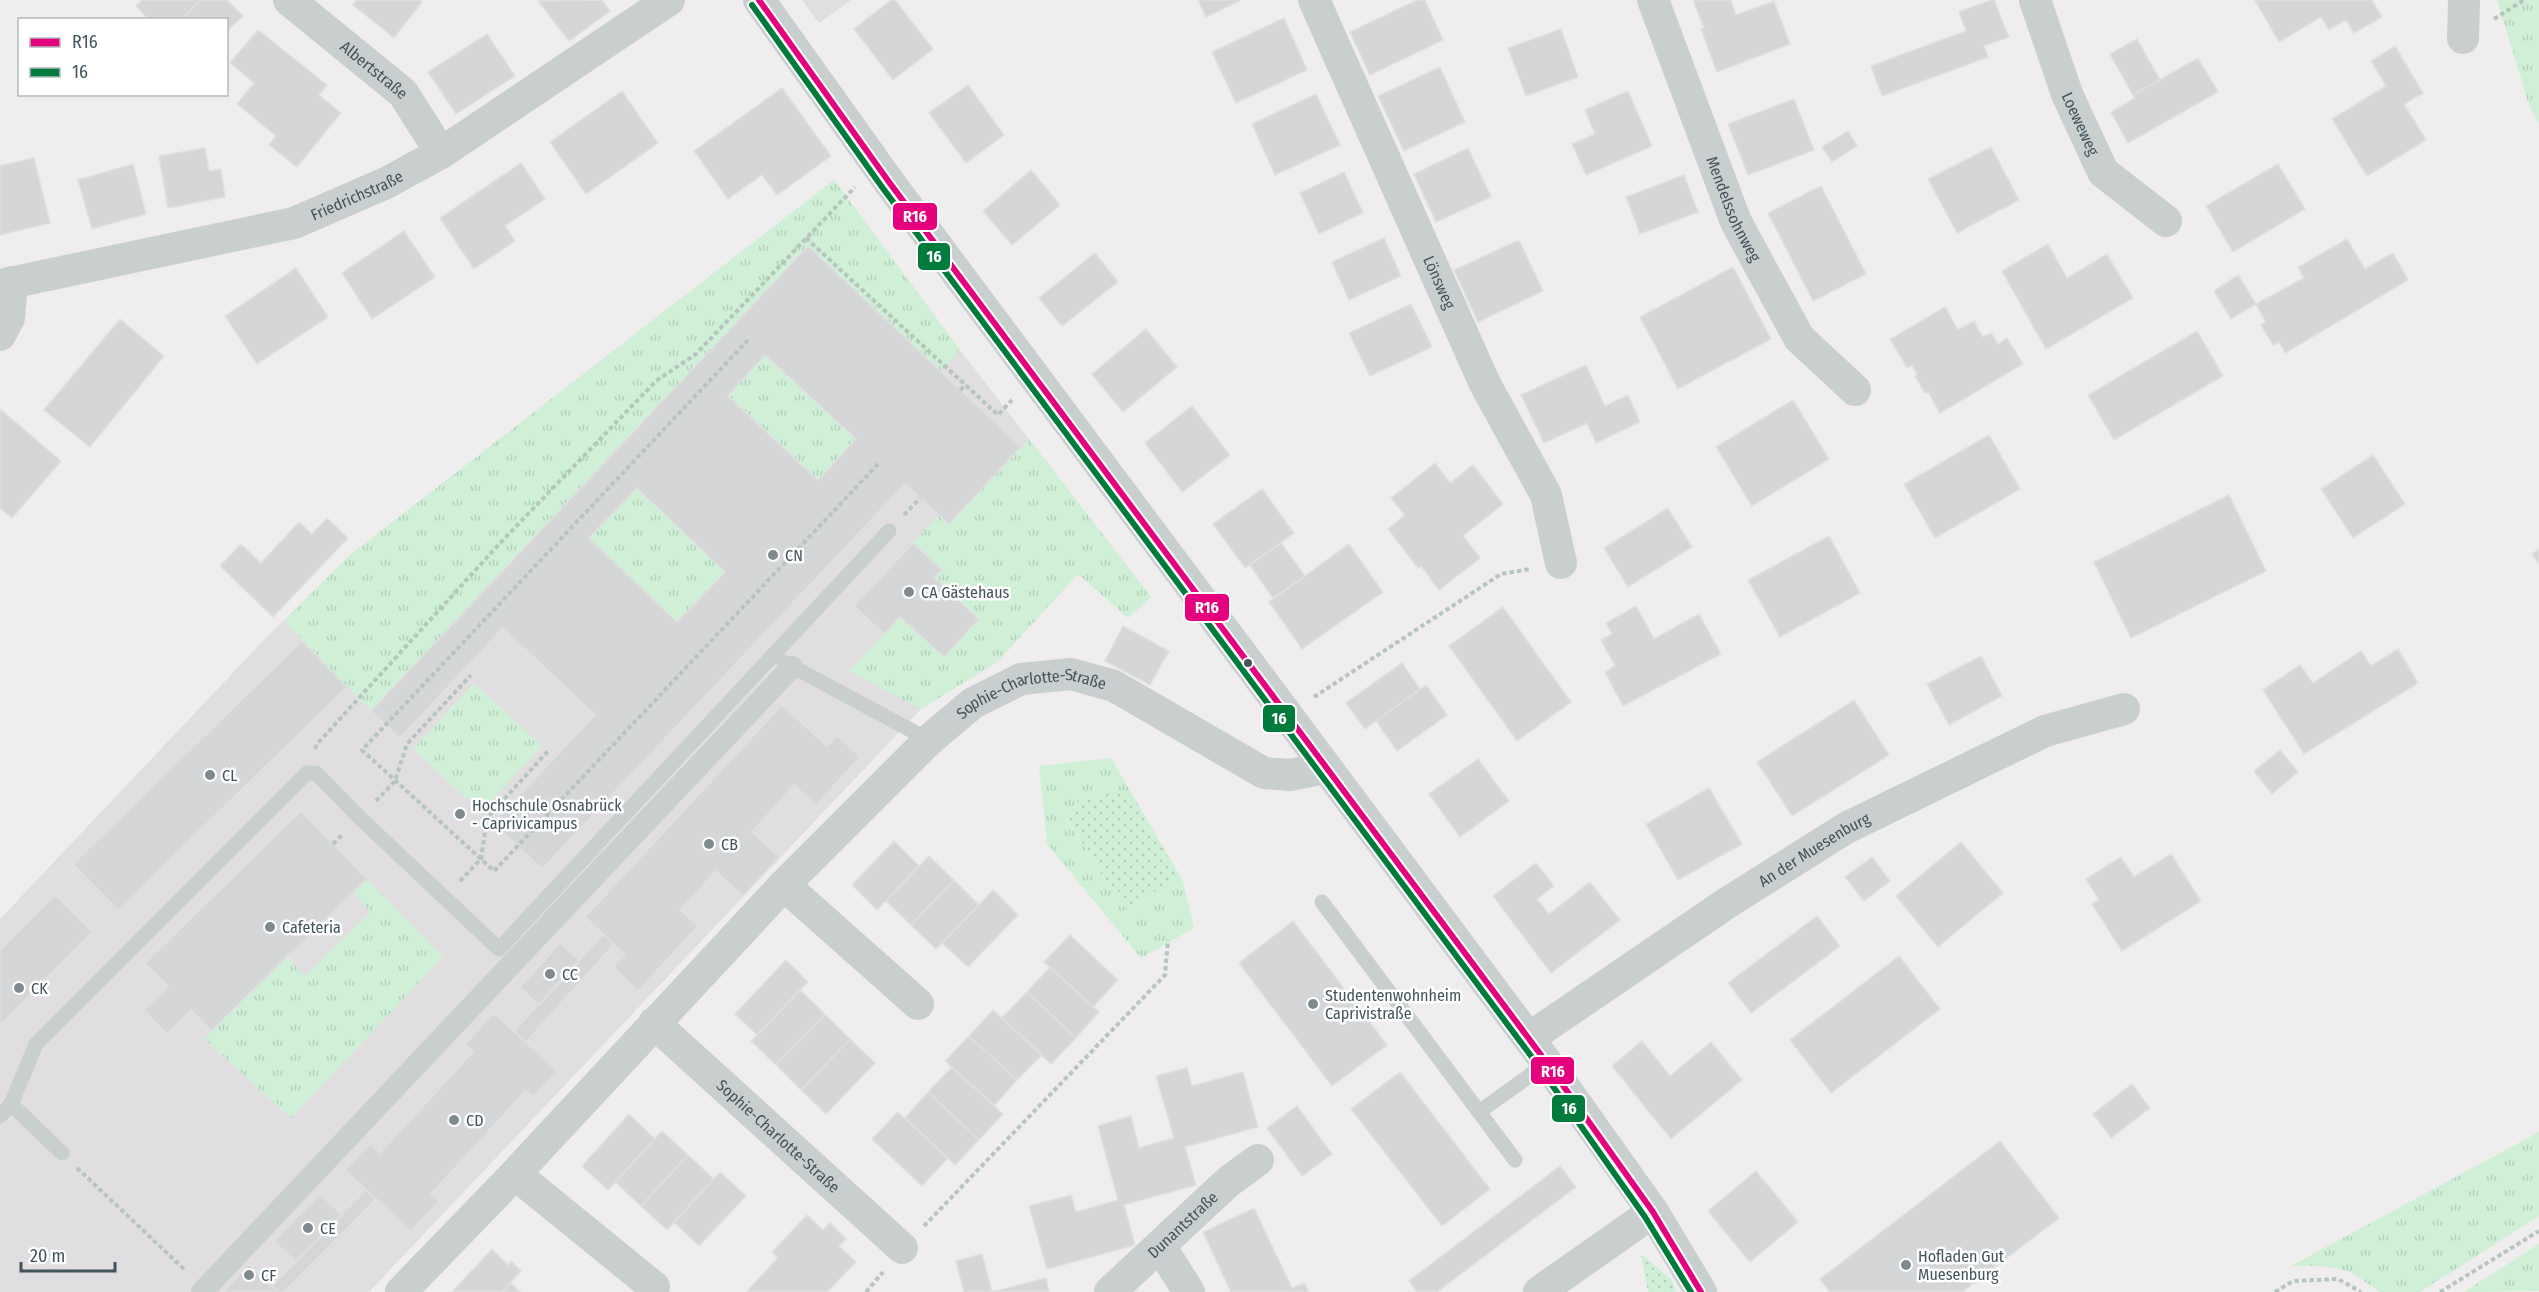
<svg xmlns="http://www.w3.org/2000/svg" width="2539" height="1292" viewBox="0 0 2539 1292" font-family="'Fira Sans Condensed',sans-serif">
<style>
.education{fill:#e0dee0}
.grass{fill:url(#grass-tufts);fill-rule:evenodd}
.park{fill:url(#park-dots)}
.building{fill:#d5d6d8;stroke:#e0dfe1;stroke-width:1.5;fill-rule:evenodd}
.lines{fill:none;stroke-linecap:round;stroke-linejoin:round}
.path{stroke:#b6c5be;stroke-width:4;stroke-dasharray:4.5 3;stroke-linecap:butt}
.service{stroke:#c9cecf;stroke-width:15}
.pedestrian{stroke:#c9cecf;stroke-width:22}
.minor{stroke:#c9cecf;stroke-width:32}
.bus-1-casing{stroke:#fff;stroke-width:10}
.bus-2-casing{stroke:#fff;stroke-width:10}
.bus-1{stroke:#e5007d;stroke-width:6}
.bus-2{stroke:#007b3b;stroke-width:6}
.poi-dot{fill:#7f8a8f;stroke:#fff;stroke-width:2}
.bus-dot{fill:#43545c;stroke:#fff;stroke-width:2}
.labels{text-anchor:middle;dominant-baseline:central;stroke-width:5;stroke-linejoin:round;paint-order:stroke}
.street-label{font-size:16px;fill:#43545c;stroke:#fff}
.poi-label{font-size:16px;fill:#43545c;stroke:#fff;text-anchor:start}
.line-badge{stroke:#fff;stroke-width:2}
.badge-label{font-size:16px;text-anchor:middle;font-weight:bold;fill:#fff}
</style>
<defs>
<pattern id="grass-tufts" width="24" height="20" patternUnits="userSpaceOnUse" patternTransform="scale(1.5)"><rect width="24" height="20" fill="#cff0d6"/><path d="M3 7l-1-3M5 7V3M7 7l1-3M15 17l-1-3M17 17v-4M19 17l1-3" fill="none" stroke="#b3d0ba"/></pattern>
<pattern id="park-dots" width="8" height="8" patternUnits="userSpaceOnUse" patternTransform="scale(1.5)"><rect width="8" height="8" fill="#cff0d6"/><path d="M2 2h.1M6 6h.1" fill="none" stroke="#b3d0ba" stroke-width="1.8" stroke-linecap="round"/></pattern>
</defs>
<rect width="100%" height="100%" fill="#efedee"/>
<path class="education" d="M802 0H851L819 23Z
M834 180 960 350 1151 597 1128 618 1078 574 997 662 921 709 369 1292H0V919L263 641 350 555Z"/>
<path class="grass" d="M2497 0H2539V124L2529 105Z
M834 180 960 350 941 371 808 246 371 711 284 621 350 555Z
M765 355 856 439 818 480 728 396Z
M1029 439 1151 597 1128 618 1078 574 997 662 921 709 849 671 900 617 944 657 979 619 934 577 941 570 913 543 938 515 949 524Z
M637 488 725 572 677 622 589 538Z
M474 683 542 746 481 812 413 749Z
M1111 758 1183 881 1194 928 1141 958 1047 844 1039 766ZM1068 821 1177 874 1128 912 1115 896Z
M367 879 443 957 291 1118 204 1039 287 957 305 976 371 912 353 893Z
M2539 1132V1216L2420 1292H2380L2349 1271 2322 1266H2291Z
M2539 1244V1291L2464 1292Z"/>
<path class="park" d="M1127 790 1178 874 1128 912 1115 896 1068 820 1078 800Z
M1641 1254 1671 1279 1677 1292H1648Z"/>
<path class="building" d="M142 0H201L181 20H149L136 6Z
M201 0H227L243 16 226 32V20H181Z
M357 0H420L422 2 394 38 353 5Z
M602 0 610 11 569 41 538 1Z
M891 0H895L933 49 893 80 854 29Z
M1198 0H1241L1206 17Z
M1417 0H1425L1443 40 1370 75 1350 32Z
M1693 0H1731L1736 15 1774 1 1790 44 1717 72 1701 29 1704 28Z
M1991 0H1994L2009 37 1984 46 1988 57 1882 96 1871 66 1966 31 1959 12Z
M2255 0H2372L2382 17 2354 33 2346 20 2329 30 2321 17 2279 42Z
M1284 18 1307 70 1236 103 1212 52Z
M1561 29 1578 77 1526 96 1508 48Z
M258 30 327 85 319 95 341 113 297 167 269 145 276 136 237 104 254 83 230 63Z
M487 34 515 76 456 114 428 72Z
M2137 39 2160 80 2133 95 2110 54Z
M2395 46 2423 93 2404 104 2426 140 2367 176 2332 119 2386 86 2371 61Z
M2198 58 2218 92 2128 143 2111 112 2135 98 2133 95Z
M1440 67 1465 122 1404 151 1378 96Z
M968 85 1004 135 966 163 929 113Z
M782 88 831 156 777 195 762 175 728 199 694 151Z
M622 91 658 143 586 194 550 142Z
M1628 91 1652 146 1586 175 1572 144 1595 134 1585 110Z
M1316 94 1340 145 1275 175 1252 124Z
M1794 99 1814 150 1748 175 1728 124Z
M1848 131 1857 146 1832 162 1822 147Z
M1991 147 2019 200 1957 233 1928 179Z
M205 148 209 171 221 169 225 197 168 208 159 156Z
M1468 148 1491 197 1436 222 1414 174Z
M34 158 50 223 0 235V166Z
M521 163 545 199 505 226 515 241 474 269 440 218Z
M133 164 146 214 92 229 78 180Z
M2278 164 2305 209 2233 252 2206 206Z
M1031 170 1060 205 1012 245 983 211Z
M1344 172 1363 213 1319 234 1300 193Z
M1684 175 1698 212 1640 234 1626 197Z
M1821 186 1866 274 1813 301 1768 213Z
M404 231 435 277 372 319 342 273Z
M1384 238 1401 276 1349 300 1332 262Z
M2347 239 2365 269 2393 253 2408 280 2285 353 2279 342 2273 345 2261 325 2266 322 2256 304 2304 278 2298 267Z
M1519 240 1543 291 1478 322 1454 270Z
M2048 244 2067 278 2107 254 2133 298 2046 349 2002 271Z
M808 246 1021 447 949 524 905 484 542 869 493 823 595 715 503 628 400 738 371 711ZM765 355 856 439 818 480 728 396ZM637 488 725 572 677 622 589 538Z
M1095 253 1118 282 1062 326 1039 298Z
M1733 267 1771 339 1678 389 1640 317Z
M296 268 328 317 257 364 225 316Z
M2238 275 2256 304 2231 319 2214 291Z
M1411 304 1432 347 1370 376 1349 333Z
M1945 307 1958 330 1974 321 1983 337 1991 333 1998 344 2007 338 2023 364 1940 413 1928 392 1925 393 1915 376 1917 374 1912 365 1907 368 1890 339Z
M120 319 164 356 90 447 44 410Z
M1146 329 1177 367 1123 412 1092 374Z
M2197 331 2223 376 2114 440 2088 395Z
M1586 365 1605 406 1628 395 1640 422 1596 443 1587 423 1544 443 1521 395Z
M1793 400 1829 459 1752 506 1716 447Z
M1192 406 1230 455 1182 492 1145 443Z
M0 409 61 461 12 518 0 508Z
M1989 435 2020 489 1935 538 1904 484Z
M2373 455 2405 504 2353 538 2321 489Z
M1435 463 1450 483 1473 465 1503 504 1463 536 1480 558 1439 590 1421 566 1418 568 1388 529 1405 515 1391 498Z
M1262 489 1294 533 1245 568 1213 524Z
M2229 495 2266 571 2131 638 2094 562Z
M1668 508 1692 547 1628 587 1604 548Z
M327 518 348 538 273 617 220 566 241 544 261 563 299 522 312 534Z
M1829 536 1860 593 1780 637 1748 580Z
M913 543 942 570 934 577 979 619 944 657 900 617 884 634 854 606Z
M1281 543 1305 576 1273 598 1250 565Z
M1349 544 1383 592 1302 649 1269 602Z
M2539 549V564L2532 554Z
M1636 606 1654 639 1699 614 1721 654 1623 706 1605 672 1615 666 1601 640 1612 634 1606 623Z
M1503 607 1571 702 1517 741 1449 646Z
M1123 626 1169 651 1150 685 1105 661Z
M302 641 347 687 118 910 73 864Z
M2398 649 2418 683 2304 754 2263 690 2300 665 2313 683 2361 651 2371 666Z
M1981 656 2002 696 1949 725 1927 684Z
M1402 663 1420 689 1365 729 1346 703Z
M1426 685 1447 715 1397 751 1376 721Z
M1854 700 1889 755 1792 816 1757 762Z
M782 705 827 746 837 735 860 757 816 805 794 785 752 832 779 857 743 896 716 871 680 910 698 926 638 991 613 967 625 955 585 917Z
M2280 750 2298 772 2272 794 2254 771Z
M1478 759 1509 801 1460 837 1429 794Z
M1709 788 1742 844 1678 880 1646 824Z
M301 811 367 879 211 1031 191 1010 167 1034 144 1010 168 986 145 963Z
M894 841 919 866 877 910 852 885Z
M1961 842 2003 893 1938 947 1896 896Z
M2171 854 2201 901 2122 951 2092 904 2099 900 2086 879 2121 857 2134 877Z
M929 856 954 880 911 925 886 901Z
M1872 857 1890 881 1864 901 1845 877Z
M1536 863 1554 886 1537 899 1549 914 1590 882 1620 920 1551 973 1493 896Z
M954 880 979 905 936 949 911 925Z
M993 890 1018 915 968 967 942 943Z
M55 895 92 932 0 1025V950Z
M1817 916 1840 946 1751 1013 1728 983Z
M1293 921 1387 1045 1332 1086 1239 963Z
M603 935 614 944 526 1042 514 1031Z
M1070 935 1118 980 1093 1007 1044 962Z
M560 943 580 961 539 1005 520 987Z
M1899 956 1940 1009 1831 1093 1790 1040Z
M786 960 808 982 757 1035 735 1014Z
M1050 967 1099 1012 1076 1038 1027 992Z
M800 990 825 1014 776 1065 751 1041Z
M1027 992 1076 1038 1051 1064 1002 1018Z
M993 1010 1042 1055 1017 1080 969 1036Z
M494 1013 557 1071 533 1097 526 1090 431 1194 439 1201 411 1231 345 1170 370 1143 380 1153 473 1052 465 1044Z
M825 1014 850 1039 801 1090 776 1065Z
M969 1036 1017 1080 994 1106 945 1061Z
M850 1039 875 1063 826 1114 801 1090Z
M1642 1041 1670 1076 1711 1042 1742 1080 1671 1139 1612 1066Z
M952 1067 1003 1114 979 1140 928 1092Z
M1187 1068 1192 1086 1243 1072 1258 1127 1185 1147 1196 1185 1124 1205 1135 1245 1047 1269 1029 1206 1071 1195 1076 1212 1118 1200 1098 1126 1131 1116 1139 1148 1174 1138 1156 1076Z
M1400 1072 1490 1189 1442 1226 1351 1109Z
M2132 1084 2150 1108 2111 1138 2093 1114Z
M928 1092 979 1140 955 1165 905 1118Z
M1297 1106 1332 1154 1302 1176 1267 1128Z
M898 1112 948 1158 922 1186 872 1139Z
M629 1114 655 1139 608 1190 582 1166Z
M662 1131 688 1155 641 1206 615 1182Z
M2000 1141 2059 1218 1962 1292H1830L1820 1279Z
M688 1155 714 1179 667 1230 641 1206Z
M1560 1166 1576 1187 1437 1292H1417L1409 1281Z
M1756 1171 1798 1222 1750 1262 1708 1211Z
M720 1172 746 1196 699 1246 674 1222Z
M366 1190 376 1199 284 1292H278L272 1286Z
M320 1194 342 1215 296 1262 274 1241Z
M1254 1208 1292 1288 1304 1283 1309 1292H1231L1203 1232Z
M807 1215 823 1230 830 1223 846 1239 839 1246 856 1262 827 1292H746L778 1258 772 1252Z
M492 1249 508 1265 511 1261 521 1271 502 1292H452Z
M982 1254 992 1292 1046 1278 1049 1292H964L956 1261Z
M249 1264 272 1286 278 1292H223Z
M510 1283 520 1292H502Z"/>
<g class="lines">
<path class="path" d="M2494 19 2524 0
M806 238 998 415 1012 400
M748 340 362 750 494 871 880 462
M960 390 966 385
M904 515 920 498
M1314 697 1501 574 1530 569
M315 749 317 744 502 541 656 381 696 354 855 187
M376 801 395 781 407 744 471 675
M333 844 343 834
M460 881 481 859 487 818 549 750
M77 1168 185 1270
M924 1226 1165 975 1168 940
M866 1292 883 1272
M2275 1292 2293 1281 2338 1279 2361 1292
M2440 1292 2539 1231"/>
<path class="service" d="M784 662 929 740
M1322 902 1515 1160
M11 1104 62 1153
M1479 1112 1547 1063
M0 1116 11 1104 36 1044 307 773H316L360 818 499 949 889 531"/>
<path class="pedestrian" d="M202 1292 792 667"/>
<g class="minor">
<path id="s1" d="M289 0 403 93 441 153"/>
<path d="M759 0 889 182 1547 1063 1653 1212 1701 1292"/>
<path id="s2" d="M1314 0 1485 384 1546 495 1561 563"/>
<path id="s3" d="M1653 0 1736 222 1799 338 1855 390"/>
<path id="s4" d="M2035 0 2067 94 2103 172 2166 221"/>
<path d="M2463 38 2464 0"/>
<path id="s5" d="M0 285 294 223 386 183 441 153 669 0"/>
<path d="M0 335 9 318 12 282"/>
<path d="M784 885 918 1004"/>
<path id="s6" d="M654 1023 902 1248"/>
<path id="s7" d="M1529 1038 1727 903 1846 828 2045 731 2124 709"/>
<path d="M515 1174 654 1287"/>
<path d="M1160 1246 1189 1292"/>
<path id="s8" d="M401 1292 515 1174 784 885 929 740 973 703 1021 679 1071 674 1114 686 1264 773 1290 775 1325 768"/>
<path id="s9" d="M1110 1292 1228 1182 1258 1160"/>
<path d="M1539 1292 1653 1212"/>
</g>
<g class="bus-1-casing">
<path id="bus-1" d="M759 0 889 182 1547 1063 1653 1212 1701 1292"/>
</g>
<g class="bus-2-casing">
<path id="bus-2" d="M752 5 882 187 1540 1068 1645 1217 1691 1292"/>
</g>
<use href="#bus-1" class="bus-1"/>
<use href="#bus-2" class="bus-2"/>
</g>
<g class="poi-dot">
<circle cx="773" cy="555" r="6"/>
<circle cx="909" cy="592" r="6"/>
<circle cx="210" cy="775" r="6"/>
<circle cx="460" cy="814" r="6"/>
<circle cx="709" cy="844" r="6"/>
<circle cx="270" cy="927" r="6"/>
<circle cx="550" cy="974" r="6"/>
<circle cx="19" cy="988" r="6"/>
<circle cx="1313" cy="1004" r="6"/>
<circle cx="454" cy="1120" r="6"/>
<circle cx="308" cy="1228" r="6"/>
<circle cx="1906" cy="1265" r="6"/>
<circle cx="249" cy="1275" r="6"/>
</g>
<circle class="bus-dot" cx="1248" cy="663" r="5"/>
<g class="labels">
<g class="street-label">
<text stroke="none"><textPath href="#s1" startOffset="110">Albertstraße</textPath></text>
<text stroke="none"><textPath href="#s4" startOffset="132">Loeweweg</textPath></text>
<text stroke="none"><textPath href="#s5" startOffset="369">Friedrichstraße</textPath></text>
<text stroke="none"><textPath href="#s3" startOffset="224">Mendelssohnweg</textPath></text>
<text stroke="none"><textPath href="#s2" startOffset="309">Lönsweg</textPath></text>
<text stroke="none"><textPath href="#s8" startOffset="882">Sophie-Charlotte-Straße</textPath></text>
<text stroke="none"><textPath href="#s7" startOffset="342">An der Muesenburg</textPath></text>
<text stroke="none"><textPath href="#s6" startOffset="168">Sophie-Charlotte-Straße</textPath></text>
<text stroke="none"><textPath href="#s9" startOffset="99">Dunantstraße</textPath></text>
</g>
<g class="poi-label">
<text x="785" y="555">CN</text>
<text x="921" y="592">CA Gästehaus</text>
<text x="222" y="775">CL</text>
<text x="472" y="805">Hochschule Osnabrück<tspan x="472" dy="18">- Caprivicampus</tspan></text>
<text x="721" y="844">CB</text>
<text x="282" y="927">Cafeteria</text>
<text x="562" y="974">CC</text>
<text x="31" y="988">CK</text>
<text x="1325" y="995">Studentenwohnheim<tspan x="1325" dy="18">Caprivistraße</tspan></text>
<text x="466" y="1120">CD</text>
<text x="320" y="1228">CE</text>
<text x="1918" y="1256">Hofladen Gut<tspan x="1918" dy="18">Muesenburg</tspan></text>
<text x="261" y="1275">CF</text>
</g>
</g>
<g class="line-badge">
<rect x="892" y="202" width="46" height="29" rx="6" fill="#e5007d"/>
<rect x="917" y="242" width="34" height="29" rx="6" fill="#007b3b"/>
<rect x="1184" y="593" width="46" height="29" rx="6" fill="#e5007d"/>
<rect x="1262" y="704" width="34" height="29" rx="6" fill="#007b3b"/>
<rect x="1530" y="1056" width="45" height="29" rx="6" fill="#e5007d"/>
<rect x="1551" y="1094" width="35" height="29" rx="6" fill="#007b3b"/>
</g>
<g class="badge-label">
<text x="915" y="222">R16</text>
<text x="934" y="262">16</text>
<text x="1207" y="613">R16</text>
<text x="1279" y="724">16</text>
<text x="1553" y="1077">R16</text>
<text x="1569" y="1114">16</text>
</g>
<rect x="18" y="18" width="210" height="78" fill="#ffffff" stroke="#b4bbbe" stroke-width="1.5"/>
<rect x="30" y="38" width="30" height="9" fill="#e5007d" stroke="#b4bbbe" stroke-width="1.5"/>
<text x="72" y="48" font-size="18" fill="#43545c">R16</text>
<rect x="30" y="68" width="30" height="9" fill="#007b3b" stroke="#b4bbbe" stroke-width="1.5"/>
<text x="72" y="78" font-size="18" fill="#43545c">16</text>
<path d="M21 1262v9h94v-9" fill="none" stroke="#43545c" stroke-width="3"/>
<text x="30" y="1262" font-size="18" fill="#43545c" stroke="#ffffff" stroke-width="4.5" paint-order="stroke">20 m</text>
</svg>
